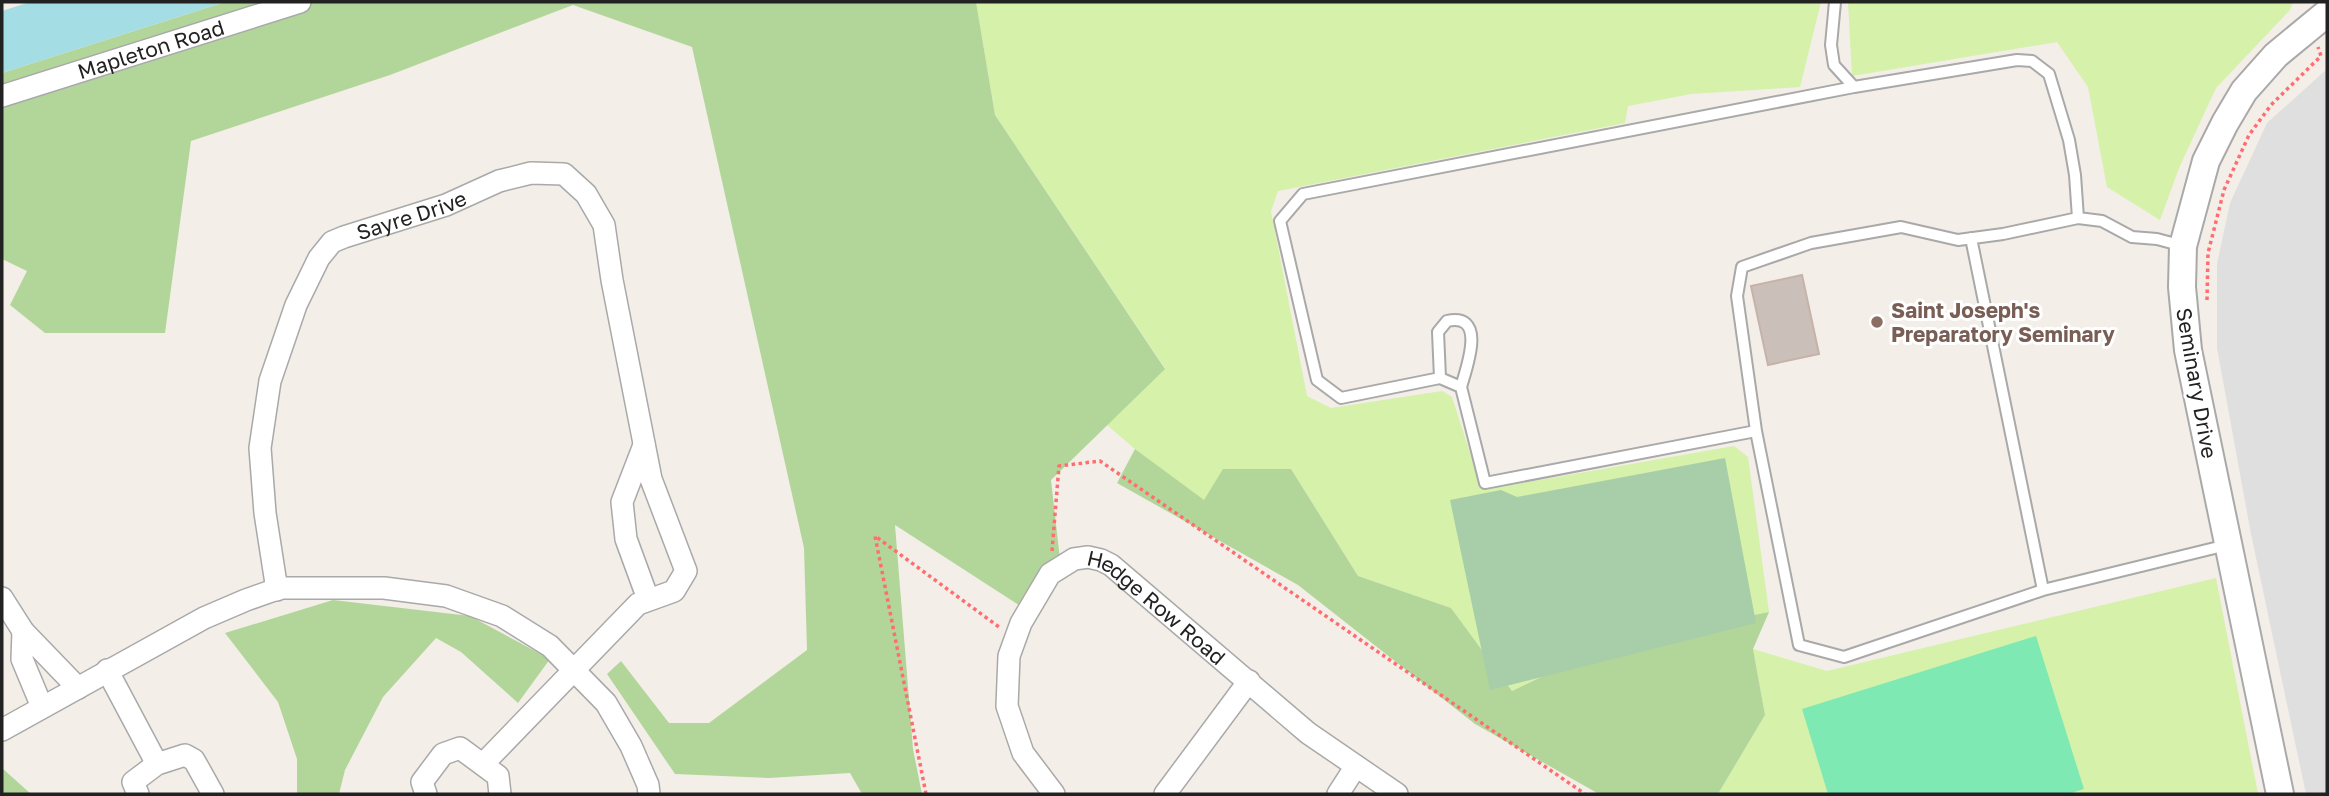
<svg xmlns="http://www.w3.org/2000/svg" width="2329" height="796" viewBox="0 0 2329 796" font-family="'Golos Text',sans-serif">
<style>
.residential{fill:#e0dfdf}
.grass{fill:#d5f1aa}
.forest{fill:#b2d699}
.cemetery{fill:#a7cea8}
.pitch{fill:#7fe9b4}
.water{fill:#a5dde4}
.building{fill:#cbbfba;stroke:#c6b2a8;stroke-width:2}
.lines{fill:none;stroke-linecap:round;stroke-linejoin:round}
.service-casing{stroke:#a9a9a9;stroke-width:14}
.minor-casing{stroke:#a9a9a9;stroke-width:24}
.tertiary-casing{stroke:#a9a9a9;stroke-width:30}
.path{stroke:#ff6d6f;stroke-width:3.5;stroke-dasharray:3.5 3.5;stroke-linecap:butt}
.service{stroke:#fff;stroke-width:10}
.minor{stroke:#fff;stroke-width:21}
.tertiary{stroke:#fff;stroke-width:26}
.education-dot{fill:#8d6e63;stroke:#fff;stroke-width:2.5}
.labels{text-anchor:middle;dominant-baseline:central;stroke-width:6;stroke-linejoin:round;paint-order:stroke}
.street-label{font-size:21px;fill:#222;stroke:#fff}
.education-label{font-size:21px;font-weight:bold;fill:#785e54;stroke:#fff;text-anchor:start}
</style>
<rect width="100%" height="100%" fill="#f3eee8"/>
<path class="residential" d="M2327 69V794H2306L2251 534 2217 348V264L2230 203 2267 123Z"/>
<path class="grass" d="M976 2H1821L1800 87 1691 94 1628 106 1625 123 1278 191 1271 211 1307 396 1331 408 1442 391 1452 397 1480 484 1505 486 1734 446 1748 457 1769 612 1610 644 1512 691 1451 608 1358 576 1291 469 1204 501 1135 449 1107 425 1165 368 995 115Z
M1848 2H2293L2290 10 2216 88 2179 168 2160 220 2107 187 2088 87 2057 42 1852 76Z
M2216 578 2258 794H1718L1765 715 1753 649 1827 671Z"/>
<path class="forest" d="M225 2H976L995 115 1165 369 1051 480 1061 568 1028 611 895 525 913 749 922 794H862L850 773 769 778 675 774 607 674 621 661 669 723H709L807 650 804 548 692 47 573 5 390 75 191 141 165 333H45L10 305 27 271 2 259V73Z
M1135 449 1204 500 1223 469H1291L1358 576 1451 608 1512 691 1610 644 1769 612 1753 649 1765 715 1718 794H1599L1475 724 1298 585 1117 483Z
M333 600 470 616 550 659 518 703 461 652 436 638 383 697 345 770 339 794H297V759L278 702 225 633Z
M2 768 31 794H2Z"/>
<path class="cemetery" d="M1725 458 1756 623 1490 690 1450 500 1501 490 1517 497Z"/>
<path class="pitch" d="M2036 636 2084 789 2068 794H1828L1802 709Z"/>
<path class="water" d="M30 2H225L2 73V11Z"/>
<path class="building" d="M1802 275 1819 354 1768 365 1751 286Z"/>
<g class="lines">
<g class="service-casing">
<path id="service" d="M1835 2 1831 45 1834 65 1854 87 2017 60 2032 61 2049 74 2069 140 2075 175 2078 218
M1854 87 1303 194 1280 221 1317 380 1341 398 1440 378 1461 387 1485 483 1756 431 1799 645 1844 657 2043 590 2227 545
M1971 238 2043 590
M1440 378 1438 332 1447 321C1488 312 1466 369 1461 387
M1756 431 1737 296 1742 267 1811 243 1901 227 1958 240 2003 234 2078 218 2102 221 2132 237 2157 239 2183 246"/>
</g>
<g class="minor-casing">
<g id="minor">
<path id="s1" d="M2 96 300 2"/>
<path d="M644 445 622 502 626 539 648 599"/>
<path id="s2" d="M277 590 265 513 260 448 270 381 296 305 319 258 332 242 344 237 446 205 499 181 531 173 564 174 586 194 604 225 612 280 651 479 686 571 674 591 638 604 483 764"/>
<path d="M2 598 23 631 78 688"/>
<path d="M23 631 22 659 42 707"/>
<path d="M107 670 157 764"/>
<path d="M2 730 204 618 246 600 280 588H384L446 596 502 616 550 646 606 703 631 746 648 785 649 794"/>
<path d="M138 794 133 782 157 764 185 755 194 760 213 794"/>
<path d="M426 794 422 782 443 754 460 748 498 776 500 794"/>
<path id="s3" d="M1054 794 1023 753 1007 706 1009 656 1021 623 1050 574 1074 559 1088 557 1101 560 1111 565 1308 733 1397 794"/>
<path d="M1165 794 1249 681"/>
<path d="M1338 794 1356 766"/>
</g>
</g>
<g class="tertiary-casing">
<path id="tertiary" d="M2280 794 2188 350 2182 287 2183 246 2206 161 2225 123 2244 91 2276 55 2327 13"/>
</g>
<path class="path" d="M2207 300 2208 253 2224 190 2249 135 2271 105 2321 56 2318 47
M1052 551 1059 466 1100 461 1585 794
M926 794 875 536 999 627"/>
<use href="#service" class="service"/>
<use href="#minor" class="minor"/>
<use href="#tertiary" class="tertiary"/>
</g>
<circle class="education-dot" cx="1877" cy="322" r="7"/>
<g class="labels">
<g class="street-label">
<text stroke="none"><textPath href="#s1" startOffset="156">Mapleton Road</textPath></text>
<text stroke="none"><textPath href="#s2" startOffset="448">Sayre Drive</textPath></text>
<text transform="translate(2197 383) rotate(80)">Seminary Drive</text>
<text stroke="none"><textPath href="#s3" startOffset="371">Hedge Row Road</textPath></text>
</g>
<g class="education-label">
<text x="1891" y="310">Saint Joseph's<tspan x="1891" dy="24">Preparatory Seminary</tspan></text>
</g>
</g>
<rect width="2329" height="796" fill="none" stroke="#222222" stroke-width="7"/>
</svg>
